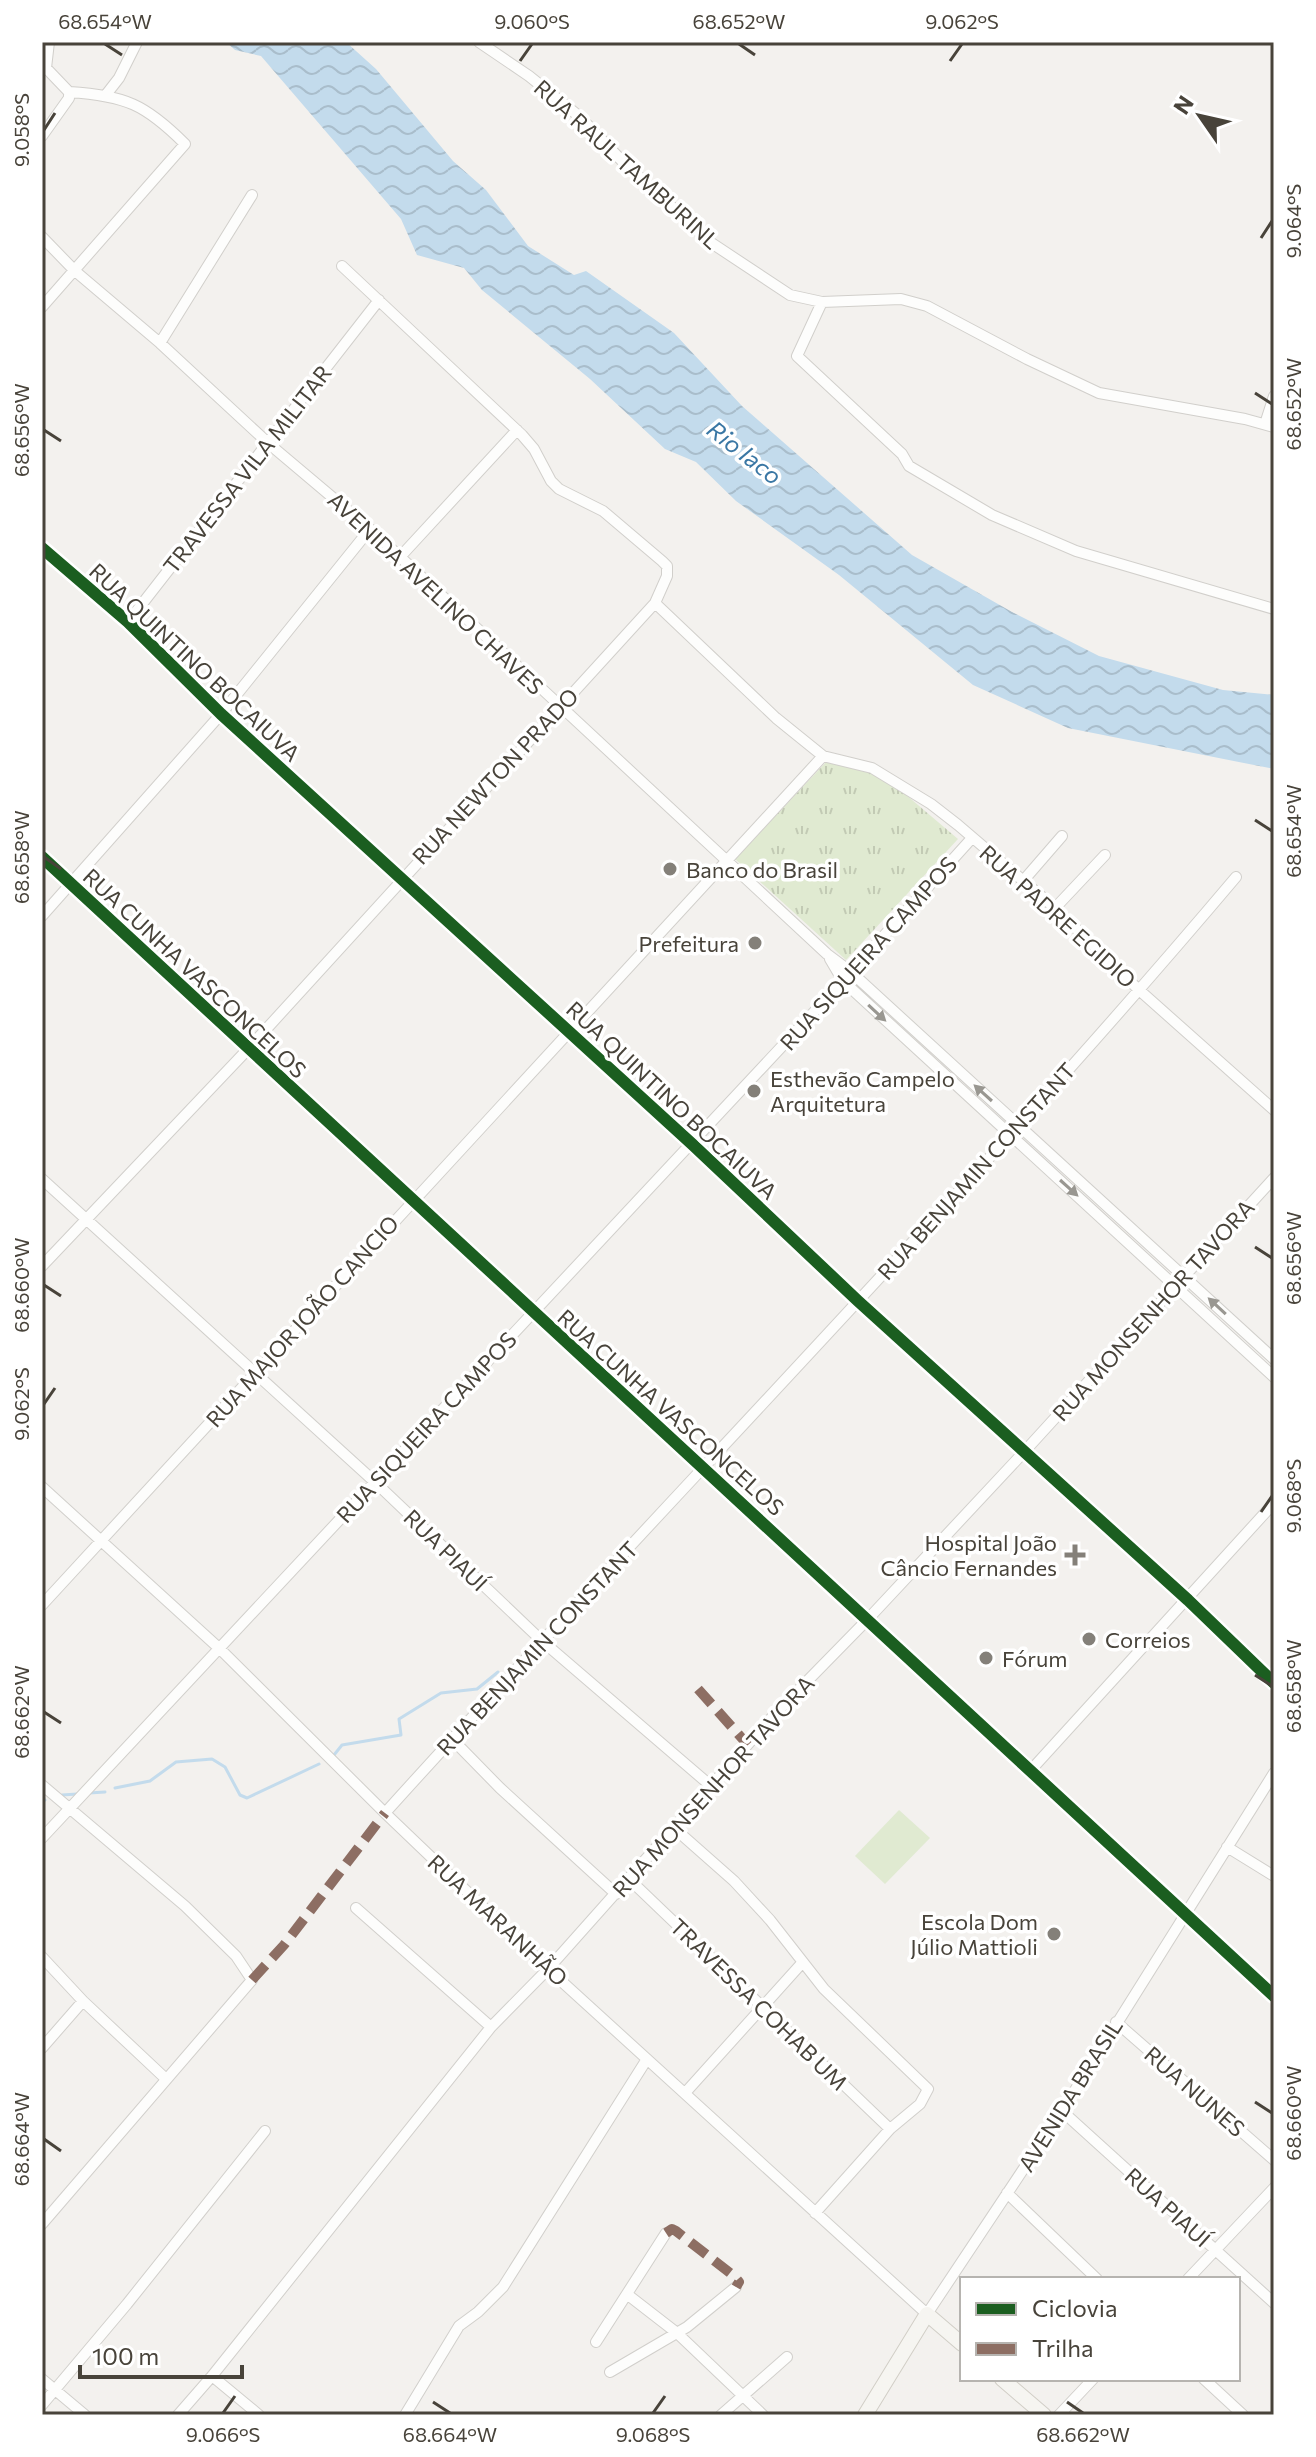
<svg xmlns="http://www.w3.org/2000/svg" width="1316" height="2457" viewBox="0 0 1316 2457" font-family="Commissioner,sans-serif">
<style>
.grass{fill:#e0ead1}
.park{fill:url(#park-tufts)}
.water{fill:url(#water-waves)}
.lines{fill:none;stroke-linecap:round;stroke-linejoin:round}
.stream{stroke:#c3dbec;stroke-width:3}
.street-casing{stroke:#d1cfcb;stroke-width:12}
.secondary-casing{stroke:#d1cec6;stroke-width:16}
.street{stroke:#fdfdfc;stroke-width:10}
.secondary{stroke:#f6f5f1;stroke-width:14}
.quiet{stroke:#8d6e63;stroke-width:10;stroke-dasharray:20 10;stroke-linecap:butt}
.cycleway-casing{stroke:#fff;stroke-width:17}
.cycleway{stroke:#1b5e20;stroke-width:12}
.oneway{fill:#999791}
.ticks{fill:none;stroke:#48433a;stroke-width:3}
.poi-dot{fill:#848079;stroke:#fff;stroke-width:3}
.labels{text-anchor:middle;dominant-baseline:central;stroke-width:7;stroke-linejoin:round;paint-order:stroke}
.street-label{font-size:22px;fill:#48433a;stroke:#fff}
.poi-label{font-size:22px;fill:#48433a;stroke:#fff;text-anchor:start}
.water-label{font-size:24px;font-style:italic;fill:#3a77a4;stroke:#fff}
.neatline{fill:none;stroke:#48433a;stroke-width:3}
.ticks-label{font-size:20px;text-anchor:middle;fill:#48433a}
</style>
<defs>
<pattern id="park-tufts" width="24" height="20" patternUnits="userSpaceOnUse" patternTransform="scale(2)"><rect width="24" height="20" fill="#e0ead1"/><path d="M3 7l-1-3M5 7V3M7 7l1-3M15 17l-1-3M17 17v-4M19 17l1-3" fill="none" stroke="#c2cab4"/></pattern>
<pattern id="water-waves" width="16" height="10" patternUnits="userSpaceOnUse" patternTransform="scale(2)"><rect width="16" height="10" fill="#c3dbec"/><path d="M0 5q4-4 8 0t8 0" fill="none" stroke="#a9bdcb"/></pattern>
</defs>
<rect width="100%" height="100%" fill="#f3f1ee"/>
<path class="grass" d="M899 1810 930 1838 885 1884 855 1856Z"/>
<path class="park" d="M828 760 867 769 898 788 958 839 846 960 735 859Z"/>
<path class="water" d="M226 42H346L376 69 453 161 486 190 528 246 574 275 586 271 674 333 742 406 912 555 1012 612 1099 656 1223 690 1274 695V769L1068 728 973 685 839 575 736 501 696 462 665 449 590 379 482 290 464 268 417 255 401 219 261 56 235 50Z"/>
<g class="lines">
<path class="stream" d="M334 1755 342 1745 401 1735 399 1719 441 1693 477 1689 498 1672
M115 1788 150 1781 176 1762 212 1759 225 1767 240 1795 247 1798 319 1764
M89 1793 105 1792
M62 1795 77 1794
M42 1801 45 1800"/>
<g class="street-casing">
<path id="street" d="M479 42 529 76 580 117 624 163 710 242 790 295 822 302 901 299 927 306 1027 359 1099 393 1245 419 1274 427
M105 96 119 78 137 42
M42 136 69 98V92L46 68 49 42
M42 237 75 271 160 343 268 443 370 529 827 954 851 972 1274 1359
M822 302 797 356 902 454 909 466 992 515 1076 551 1274 609
M42 307 185 144C145 104 126 96 69 92
M160 343 252 195
M1265 424 1274 396
M42 548 128 622 221 714 692 1144 858 1301 1188 1600 1274 1683
M400 557 517 430
M655 603 776 718 823 756 872 768 931 804 958 825 1055 908 1138 989 1274 1110
M128 622 379 300
M42 857 1274 1996
M1023 881 1062 836
M1055 908 1105 855
M42 916 221 714 370 529
M830 959 843 981 1274 1377
M42 1179 376 1483 541 1640 711 1786
M42 1266 249 1048 655 603 667 576V566L662 561 603 511 559 489 551 481 534 449 522 435 342 266
M42 1487 220 1649 385 1813 548 1969 927 2314 1062 2111 1274 1773
M42 1605 823 756
M452 1739 500 1788 616 1894
M1031 1770 1274 1503
M42 1785 185 1906 236 1956 252 1980 42 2224
M385 1813C667 1500 964 1199 1236 877
M674 1828 734 1881 770 1920 824 1989 928 2089 920 2104 890 2129 815 2213
M42 1838 843 981 972 838
M1227 1847 1274 1876
M629 1879 890 2129
M356 1908 491 2027
M42 1957 83 2001 166 2079
M1116 2022 1274 2160
M42 2048 83 2001
M685 2093 802 1963
M1062 2111 1274 2303
M1007 2193 1097 2279
M1188 2279 1274 2188
M628 2295 677 2333 763 2415
M596 2342 666 2233
M610 2372 687 2327 736 2287
M212 2376 259 2415
M42 2379 85 2415
M1204 2379 1243 2415
M42 2405 127 2304 265 2131
M178 2415 212 2376 491 2027 548 1969 774 1715 868 1619 1024 1452 1274 1178
M405 2415 459 2326 478 2312 503 2287 647 2059
M721 2415 787 2357
M1059 2415 1093 2379"/>
</g>
<g class="secondary-casing">
<path id="secondary" d="M1002 2379 1044 2415
M865 2415 927 2314 962 2344"/>
</g>
<use href="#street" class="street"/>
<use href="#secondary" class="secondary"/>
<path class="quiet" d="M698 1689 748 1745
M252 1980 284 1945 385 1813
M666 2233 672 2229 676 2231 734 2276 739 2282 736 2287"/>
<g class="cycleway-casing">
<path id="cycleway" d="M42 548 128 622 221 714 692 1144 858 1301 1188 1600 1274 1683
M42 857 1274 1996"/>
</g>
<use href="#cycleway" class="cycleway"/>
</g>
<defs><path id="oneway-solid" d="M-6-.8H1V-3.2L6.5 0L1 3.2V.8H-6Z" transform="scale(2)"/></defs>
<g class="oneway">
<use href="#oneway-solid" transform="translate(877 1013) rotate(43)"/>
<use href="#oneway-solid" transform="translate(983 1093) rotate(-138)"/>
<use href="#oneway-solid" transform="translate(1069 1188) rotate(42)"/>
<use href="#oneway-solid" transform="translate(1217 1306) rotate(-137)"/>
</g>
<path class="ticks" d="M105 44 122 55M739 44 755 55M520 61 532 44M950 61 962 44M44 130 55 113M1261 238 1272 221M1255 393 1272 404M44 430 61 441M1255 820 1272 831M44 857 61 869M1255 1247 1272 1258M44 1285 61 1296M44 1404 55 1388M1261 1512 1272 1496M1255 1675 1272 1686M44 1712 61 1723M1255 2102 1272 2113M44 2139 61 2151M433 2402 450 2413M1067 2402 1083 2413M223 2413 235 2396M653 2413 665 2396"/>
<g class="poi-dot">
<circle cx="670" cy="869" r="8"/>
<circle cx="755" cy="943" r="8"/>
<circle cx="754" cy="1091" r="8"/>
<path d="M1071 1543h8v8h8v8h-8v8h-8v-8h-8v-8h8z"/>
<circle cx="1089" cy="1639" r="8"/>
<circle cx="986" cy="1658" r="8"/>
<circle cx="1054" cy="1934" r="8"/>
</g>
<g class="labels">
<g class="street-label">
<text transform="translate(627 164) rotate(42)">RUA RAUL TAMBURINL</text>
<text transform="translate(247 469) rotate(-52)">TRAVESSA VILA MILITAR</text>
<text transform="translate(436 593) rotate(43)">AVENIDA AVELINO CHAVES</text>
<text transform="translate(195 662) rotate(43)">RUA QUINTINO BOCAIUVA</text>
<text transform="translate(495 776) rotate(-47)">RUA NEWTON PRADO</text>
<text transform="translate(1058 916) rotate(42)">RUA PADRE EGIDIO</text>
<text transform="translate(868 953) rotate(-48)">RUA SIQUEIRA CAMPOS</text>
<text transform="translate(195 973) rotate(43)">RUA CUNHA VASCONCELOS</text>
<text transform="translate(672 1100) rotate(43)">RUA QUINTINO BOCAIUVA</text>
<text transform="translate(976 1171) rotate(-48)">RUA BENJAMIN CONSTANT</text>
<text transform="translate(1153 1310) rotate(-48)">RUA MONSENHOR TAVORA</text>
<text transform="translate(302 1321) rotate(-48)">RUA MAJOR JOÃO CANCIO</text>
<text transform="translate(671 1412) rotate(42)">RUA CUNHA VASCONCELOS</text>
<text transform="translate(426 1427) rotate(-47)">RUA SIQUEIRA CAMPOS</text>
<text transform="translate(446 1550) rotate(44)">RUA PIAUÍ</text>
<text transform="translate(537 1648) rotate(-47)">RUA BENJAMIN CONSTANT</text>
<text transform="translate(713 1786) rotate(-48)">RUA MONSENHOR TAVORA</text>
<text transform="translate(498 1920) rotate(43)">RUA MARANHÃO</text>
<text transform="translate(759 2004) rotate(44)">TRAVESSA COHAB UM</text>
<text transform="translate(1195 2091) rotate(41)">RUA NUNES</text>
<text transform="translate(1070 2095) rotate(-58)">AVENIDA BRASIL</text>
<text transform="translate(1168 2207) rotate(42)">RUA PIAUÍ</text>
</g>
<g class="poi-label">
<text x="686" y="869">Banco do Brasil</text>
<text x="739" y="943" text-anchor="end">Prefeitura</text>
<text x="770" y="1078">Esthevão Campelo<tspan x="770" dy="25">Arquitetura</tspan></text>
<text x="1057" y="1542" text-anchor="end">Hospital João<tspan x="1057" dy="25">Câncio Fernandes</tspan></text>
<text x="1105" y="1639">Correios</text>
<text x="1002" y="1658">Fórum</text>
<text x="1038" y="1921" text-anchor="end">Escola Dom<tspan x="1038" dy="25">Júlio Mattioli</tspan></text>
</g>
<g class="water-label">
<text transform="translate(745 452) rotate(38)">Rio Iaco</text>
</g>
</g>
<rect width="1316" height="2457" fill="none" stroke="#ffffff" stroke-width="88"/>
<rect x="960" y="2277" width="280" height="104" fill="#ffffff" stroke="#b6b4b0" stroke-width="2"/>
<rect x="976" y="2303" width="40" height="12" fill="#1b5e20" stroke="#b6b4b0" stroke-width="2"/>
<text x="1032" y="2317" font-size="24" fill="#48433a">Ciclovia</text>
<rect x="976" y="2343" width="40" height="12" fill="#8d6e63" stroke="#b6b4b0" stroke-width="2"/>
<text x="1032" y="2357" font-size="24" fill="#48433a">Trilha</text>
<g transform="translate(1200 116) rotate(304)" stroke="#ffffff" stroke-width="6" paint-order="stroke">
<path d="M0-6L14 30L0 20L-14 30Z" fill="#48433a"/>
<text y="-12" font-size="22" font-weight="bold" text-anchor="middle" fill="#48433a">N</text>
</g>
<path d="M80 2365v12h162v-12" fill="none" stroke="#48433a" stroke-width="4"/>
<text x="92" y="2365" font-size="24" fill="#48433a" stroke="#ffffff" stroke-width="6" paint-order="stroke">100 m</text>
<rect x="44" y="44" width="1228" height="2369" class="neatline"/>
<g class="ticks-label">
<text x="105" y="29">68.654°W</text>
<text x="532" y="29">9.060°S</text>
<text x="739" y="29">68.652°W</text>
<text x="962" y="29">9.062°S</text>
<text transform="translate(22 130) rotate(-90)" y="7">9.058°S</text>
<text transform="translate(1294 221) rotate(-90)" y="7">9.064°S</text>
<text transform="translate(1294 404) rotate(-90)" y="7">68.652°W</text>
<text transform="translate(22 430) rotate(-90)" y="7">68.656°W</text>
<text transform="translate(1294 831) rotate(-90)" y="7">68.654°W</text>
<text transform="translate(22 857) rotate(-90)" y="7">68.658°W</text>
<text transform="translate(1294 1258) rotate(-90)" y="7">68.656°W</text>
<text transform="translate(22 1285) rotate(-90)" y="7">68.660°W</text>
<text transform="translate(22 1404) rotate(-90)" y="7">9.062°S</text>
<text transform="translate(1294 1496) rotate(-90)" y="7">9.068°S</text>
<text transform="translate(1294 1686) rotate(-90)" y="7">68.658°W</text>
<text transform="translate(22 1712) rotate(-90)" y="7">68.662°W</text>
<text transform="translate(1294 2113) rotate(-90)" y="7">68.660°W</text>
<text transform="translate(22 2139) rotate(-90)" y="7">68.664°W</text>
<text x="223" y="2442">9.066°S</text>
<text x="450" y="2442">68.664°W</text>
<text x="653" y="2442">9.068°S</text>
<text x="1083" y="2442">68.662°W</text>
</g>
</svg>
